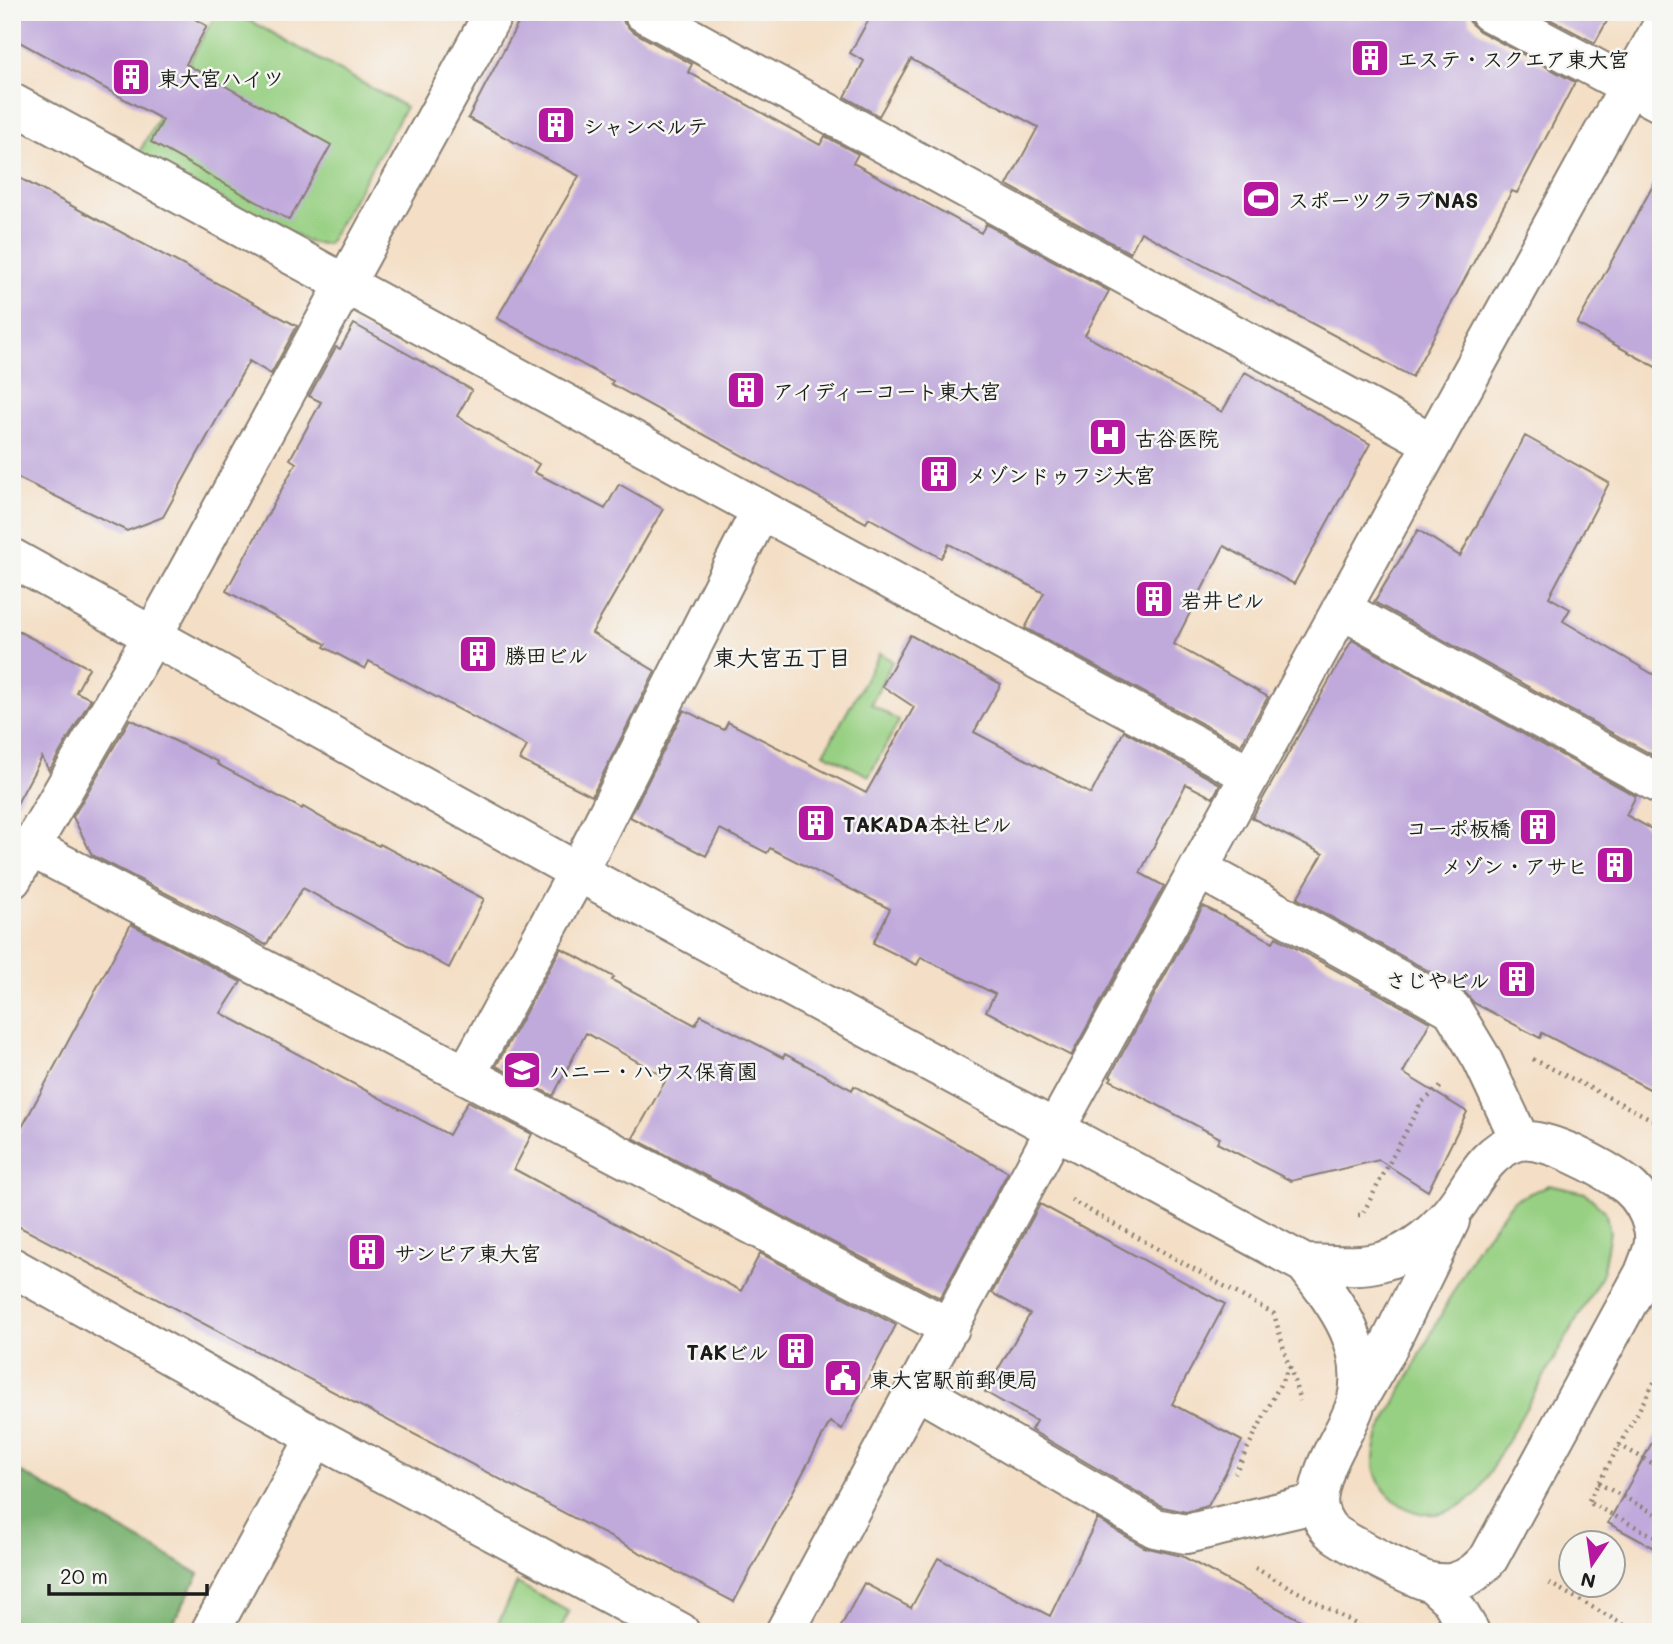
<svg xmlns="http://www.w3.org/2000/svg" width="1673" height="1644" viewBox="0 0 1673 1644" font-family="Mali,'Klee One',sans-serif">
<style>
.green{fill:#98d083;stroke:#5a7650;stroke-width:2}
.forest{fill:#7ab271;stroke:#4b6746;stroke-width:2}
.building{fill:#c0a9db}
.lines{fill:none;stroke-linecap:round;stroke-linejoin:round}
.minor-casing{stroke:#887e71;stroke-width:42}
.path{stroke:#887e71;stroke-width:4.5;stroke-dasharray:2 5;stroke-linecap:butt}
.minor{stroke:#fff;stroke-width:38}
.labels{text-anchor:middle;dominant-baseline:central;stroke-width:5;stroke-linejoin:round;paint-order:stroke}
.poi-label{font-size:21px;font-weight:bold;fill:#1c1c1c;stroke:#f6f6f2;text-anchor:start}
.neighbourhood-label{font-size:23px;font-weight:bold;fill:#1c1c1c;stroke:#f6f6f2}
</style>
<rect width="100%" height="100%" fill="#f6f6f2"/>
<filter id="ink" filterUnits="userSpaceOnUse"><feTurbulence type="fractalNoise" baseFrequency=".0143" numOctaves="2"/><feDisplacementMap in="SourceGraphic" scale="14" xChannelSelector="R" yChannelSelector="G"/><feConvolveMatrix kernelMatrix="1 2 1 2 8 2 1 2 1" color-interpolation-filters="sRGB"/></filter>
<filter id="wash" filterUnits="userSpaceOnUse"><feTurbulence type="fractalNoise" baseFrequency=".00686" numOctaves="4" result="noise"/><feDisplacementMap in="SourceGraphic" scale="28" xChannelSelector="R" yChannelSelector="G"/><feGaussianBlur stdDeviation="1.57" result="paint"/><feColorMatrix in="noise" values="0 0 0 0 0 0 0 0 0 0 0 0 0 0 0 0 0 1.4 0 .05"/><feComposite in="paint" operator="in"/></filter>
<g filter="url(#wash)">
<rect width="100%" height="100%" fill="#f4dfc6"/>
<path class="green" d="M217 12H234L406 107 328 244 311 243 137 156Z
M880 653 892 661 871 704 899 721 869 776 824 753Z
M1549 1185 1585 1193 1605 1211 1610 1232 1602 1275 1477 1494C1463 1505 1446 1516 1427 1514 1401 1512 1373 1487 1374 1460 1374 1451 1377 1442 1379 1433L1475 1250 1514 1200Z
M517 1583 569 1612 559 1632H494Z"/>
<path class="forest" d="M12 1467 199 1574 168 1632H12Z"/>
<g id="blocks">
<path class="building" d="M12 12H182L207 26 186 64 331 145 289 220 151 142 163 120 12 38Z
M524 12H621L624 23 632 31 692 64 688 72 820 145 825 136 858 154 853 163 981 233 986 224 1109 291 1085 335 1222 412 1245 372 1370 444 1294 584 1224 546 1174 644 1268 697 1241 745 1025 628 1044 593 949 544 941 558 869 518 866 523 611 384 613 381 497 318 579 176 468 118Z
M873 12H1467L1470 23 1479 31 1575 82 1517 193 1512 191 1412 377 1141 232 1130 253 1007 185 1038 127 911 59 879 116 845 97 864 61 850 53Z
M1536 12H1612L1595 43Z
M1661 171V370L1577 324Z
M12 174 297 326 271 374 249 361 163 517 127 531 12 475Z
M354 324 472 390 457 416 539 464 534 472 605 509 619 484 663 509 592 633 655 671 592 796 520 760 527 746 369 661 365 669 324 647 326 644 226 591 296 463 290 459 321 402 309 396 336 347 340 349Z
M1525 436 1609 483 1549 597 1570 609 1563 621 1661 679V748L1656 757 1374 602 1418 530 1460 556Z
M12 628 89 668 76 692 91 699 49 771 42 757 12 813Z
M910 635 1001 684 974 732 1091 794 1124 731 1220 784 1213 798 1186 784 1140 873 1164 886 1071 1056 986 1011 995 994 921 957 917 965 873 943 890 909 770 848 767 853 720 829 706 856 630 817 684 710 724 730 728 722 866 793 914 707 882 686Z
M1352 640 1636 796 1626 815 1661 834V1095L1542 1033 1540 1038 1474 1003 1463 990 1297 898 1323 854 1252 818Z
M130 719 218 762 217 764 302 809 303 807 336 826 379 846 380 844 484 899 449 968 303 888 266 945 92 855 73 817Z
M1203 906 1273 942 1276 937 1430 1022 1403 1073 1467 1112 1428 1191 1379 1160 1291 1181 1217 1143 1220 1138 1110 1080 1112 1077 1110 1076Z
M131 924 241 982 221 1013 449 1135 468 1101 532 1134 514 1169 741 1291 760 1253 896 1325 842 1429 830 1422 734 1602 12 1223V1146Z
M561 948 614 977 612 980 695 1025 701 1015 783 1058 785 1054 852 1090 854 1086 1008 1172 940 1298 633 1138 667 1078 586 1033 553 1096 496 1066Z
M1040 1204 1225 1304 1172 1404 1242 1441 1208 1506 1186 1512 1163 1507 1031 1430 1036 1421 985 1392 1030 1314 992 1293Z
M1661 1426V1552L1608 1523Z
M1097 1519 1144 1547 1182 1556 1322 1632H838L864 1583 911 1608 938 1558 1050 1616Z"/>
</g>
</g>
<g filter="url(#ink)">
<use href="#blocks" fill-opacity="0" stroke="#887e71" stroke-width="2"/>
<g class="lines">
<g class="minor-casing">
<path id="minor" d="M643 12 1431 442
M1489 12 1661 103
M12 103 1250 775
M12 558 578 872 1305 1264C1336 1304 1371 1348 1356 1403 1349 1426 1333 1447 1325 1470 1321 1483 1315 1499 1320 1512 1321 1517 1326 1526 1330 1530 1341 1541 1413 1577 1429 1582 1436 1583 1448 1584 1455 1582 1470 1578 1479 1569 1489 1558L1644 1273C1650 1256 1657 1245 1653 1227 1649 1212 1640 1196 1628 1186 1607 1170 1542 1133 1516 1142 1486 1153 1476 1177 1459 1202 1441 1228 1412 1254 1380 1262 1357 1268 1329 1264 1305 1264
M1341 609 1661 785
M30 847 950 1328
M1199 869 1452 1009 1482 1059 1520 1140
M12 879 153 635 494 12
M466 1075 578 872 761 510
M12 1267 316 1437 680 1632
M916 1389 1155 1528 1186 1534 1318 1503
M1357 1401 1385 1353 1450 1221
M1431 1582 1451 1600 1470 1632
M210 1632 316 1437
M785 1632 1056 1128 1661 28"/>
</g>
<path class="path" d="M1533 1059 1661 1124
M1071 1200 1274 1314 1289 1367 1235 1473
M1358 1215H1362L1421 1103 1443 1085
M1290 1367 1300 1401
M1661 1370 1588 1502 1661 1540
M1619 1445 1661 1468
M1598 1483 1661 1517
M1255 1568 1370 1632
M1549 1583 1637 1632"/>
<use href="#minor" class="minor"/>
</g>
</g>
<defs>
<g id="building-square" transform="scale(2.0125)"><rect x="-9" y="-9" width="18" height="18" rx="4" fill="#b5179e" stroke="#f6f6f2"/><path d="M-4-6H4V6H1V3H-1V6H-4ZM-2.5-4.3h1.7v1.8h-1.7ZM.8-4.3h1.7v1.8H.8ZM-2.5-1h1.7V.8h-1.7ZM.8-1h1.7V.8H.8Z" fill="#fff"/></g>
<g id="stadium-square" transform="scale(2.0125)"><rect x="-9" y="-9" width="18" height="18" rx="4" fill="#b5179e" stroke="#f6f6f2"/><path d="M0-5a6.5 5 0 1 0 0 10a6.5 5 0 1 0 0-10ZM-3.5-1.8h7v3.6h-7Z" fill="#fff"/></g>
<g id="hospital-square" transform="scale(2.0125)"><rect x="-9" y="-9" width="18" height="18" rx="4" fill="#b5179e" stroke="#f6f6f2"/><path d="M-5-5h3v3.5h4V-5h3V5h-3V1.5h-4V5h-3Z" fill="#fff"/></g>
<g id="school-square" transform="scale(2.0125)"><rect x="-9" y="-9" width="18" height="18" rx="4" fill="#b5179e" stroke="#f6f6f2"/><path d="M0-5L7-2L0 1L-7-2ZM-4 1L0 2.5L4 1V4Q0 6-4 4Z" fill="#fff"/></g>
<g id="civic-square" transform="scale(2.0125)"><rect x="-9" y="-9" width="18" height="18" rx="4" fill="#b5179e" stroke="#f6f6f2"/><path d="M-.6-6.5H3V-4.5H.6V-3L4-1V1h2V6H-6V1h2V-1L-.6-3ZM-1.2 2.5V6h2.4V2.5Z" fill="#fff"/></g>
</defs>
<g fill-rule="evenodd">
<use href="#building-square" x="1370" y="58"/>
<use href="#building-square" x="131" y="77"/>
<use href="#building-square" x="556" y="125"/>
<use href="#stadium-square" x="1261" y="199"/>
<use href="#building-square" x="746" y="390"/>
<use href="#hospital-square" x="1108" y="437"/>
<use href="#building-square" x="939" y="474"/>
<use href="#building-square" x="1154" y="599"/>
<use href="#building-square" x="478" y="654"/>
<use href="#building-square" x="816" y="823"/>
<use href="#building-square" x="1538" y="827"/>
<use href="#building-square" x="1615" y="865"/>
<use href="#building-square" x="1517" y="979"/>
<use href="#school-square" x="522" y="1070"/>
<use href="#building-square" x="367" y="1252"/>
<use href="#building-square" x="796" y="1351"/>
<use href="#civic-square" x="843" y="1378"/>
</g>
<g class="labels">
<g class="poi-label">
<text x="1397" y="58">エステ・スクエア東大宮</text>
<text x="158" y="77">東大宮ハイツ</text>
<text x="583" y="125">シャンベルテ</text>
<text x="1288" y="199">スポーツクラブNAS</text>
<text x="773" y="390">アイディーコート東大宮</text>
<text x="1135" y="437">古谷医院</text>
<text x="966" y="474">メゾンドゥフジ大宮</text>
<text x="1181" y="599">岩井ビル</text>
<text x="505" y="654">勝田ビル</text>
<text x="843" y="823">TAKADA本社ビル</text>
<text x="1511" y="827" text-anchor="end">コーポ板橋</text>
<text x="1588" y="865" text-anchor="end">メゾン・アサヒ</text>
<text x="1490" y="979" text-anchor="end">さじやビル</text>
<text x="549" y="1070">ハニー・ハウス保育園</text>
<text x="394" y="1252">サンピア東大宮</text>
<text x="769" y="1351" text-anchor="end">TAKビル</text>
<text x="870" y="1378">東大宮駅前郵便局</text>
</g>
<g class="neighbourhood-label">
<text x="782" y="657">東大宮五丁目</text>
</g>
</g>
<rect width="1673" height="1644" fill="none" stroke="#f6f6f2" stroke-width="42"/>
<g transform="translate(1592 1564) rotate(193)"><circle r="33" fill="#f6f6f2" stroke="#9f9f9c" stroke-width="2"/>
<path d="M0-5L12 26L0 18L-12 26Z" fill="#b5179e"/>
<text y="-10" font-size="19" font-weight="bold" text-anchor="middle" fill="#1c1c1c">N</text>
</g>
<path d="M49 1584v10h158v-10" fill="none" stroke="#1c1c1c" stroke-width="3.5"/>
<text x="60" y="1584" font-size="21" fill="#1c1c1c" stroke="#f6f6f2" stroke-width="5" paint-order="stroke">20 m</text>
</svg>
